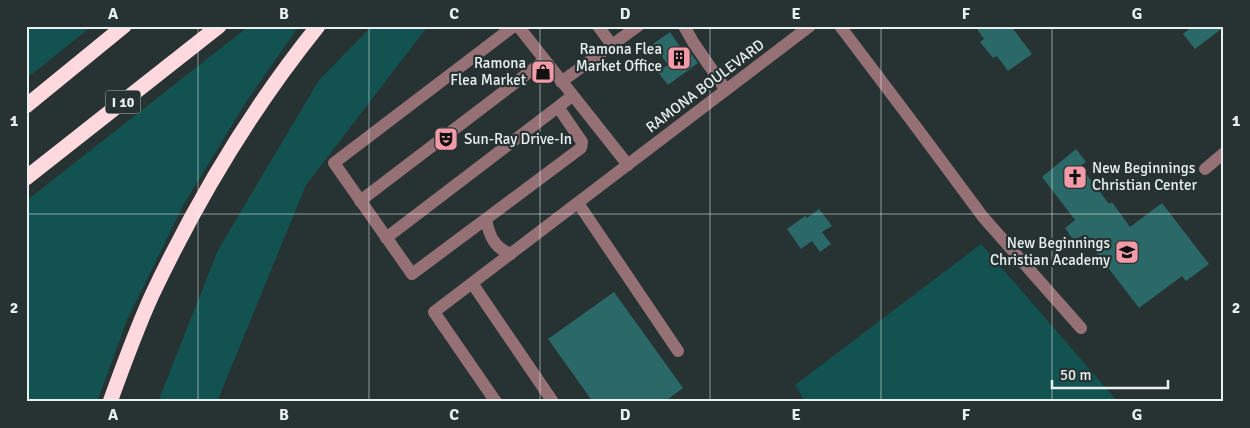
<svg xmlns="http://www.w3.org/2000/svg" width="1250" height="428" viewBox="0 0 1250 428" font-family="Signika,sans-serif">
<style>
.green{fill:#125250}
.building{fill:#2b6968}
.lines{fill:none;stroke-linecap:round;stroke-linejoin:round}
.minor{stroke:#957075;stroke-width:12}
.highway{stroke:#ffd9de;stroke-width:15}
.grid{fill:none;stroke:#e9f1f0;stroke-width:1;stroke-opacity:0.55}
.labels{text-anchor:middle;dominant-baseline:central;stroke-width:4.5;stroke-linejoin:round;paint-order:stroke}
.shield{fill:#273232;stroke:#afb8b7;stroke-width:1}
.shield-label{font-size:14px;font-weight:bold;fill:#e9f1f0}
.poi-label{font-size:15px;fill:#e9f1f0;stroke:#273232;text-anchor:end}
.street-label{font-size:15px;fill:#e9f1f0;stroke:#273232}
.neatline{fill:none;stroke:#e9f1f0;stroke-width:2}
.grid-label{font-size:16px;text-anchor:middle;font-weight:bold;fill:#e9f1f0}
</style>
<rect width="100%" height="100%" fill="#273232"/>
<path class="green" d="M26 26H92L26 79Z
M249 26H299L248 99 184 204 127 320 97 402H26V201Z
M372 26H428L306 185 217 402H158L218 250 319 80Z
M981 244 1118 402H805L795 385Z"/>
<path class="building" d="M975 26H1011L1032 54 1008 71 997 56 993 58 980 42 984 39Z
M1193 26H1224V27L1195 49 1183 34Z
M670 32 685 54 689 51 698 63 668 85 658 72 668 65 653 44Z
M1076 149 1086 162 1080 166 1109 204 1112 202 1130 227 1162 203 1209 264 1186 281 1182 276 1139 308 1083 235 1074 241 1065 228 1075 220 1042 177Z
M819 209 832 226 822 232 831 244 820 252 812 241 801 249 787 229 805 216 807 218Z
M614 292 683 388 664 402H593L548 339Z"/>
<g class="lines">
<path class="minor" d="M514 26 334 163 412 274 581 148 582 142 558 107 572 96
M518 26 628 165
M598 26 612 45
M684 26 693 42 726 90
M840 26 917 128 983 217 1081 328
M561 82 638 26
M1205 169 1224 153
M360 201 545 60
M578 203 678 351
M486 219C489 235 494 248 511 254
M386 238 558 107
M472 283 553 402
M496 402 434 312 810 26"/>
<path class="highway" d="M26 106 124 26
M26 178 219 26
M110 402C123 366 136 330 152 295 197 200 252 108 318 26"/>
</g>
<path class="grid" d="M198 26V402M369 26V402M540 26V402M710 26V402M881 26V402M1052 26V402M26 214H1224"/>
<defs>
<g id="building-square" transform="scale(1.25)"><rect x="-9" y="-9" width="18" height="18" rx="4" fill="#f39aa8" stroke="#273232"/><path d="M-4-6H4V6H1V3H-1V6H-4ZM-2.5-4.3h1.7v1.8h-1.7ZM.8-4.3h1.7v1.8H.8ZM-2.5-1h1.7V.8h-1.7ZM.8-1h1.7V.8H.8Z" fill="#111"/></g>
<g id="shop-square" transform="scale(1.25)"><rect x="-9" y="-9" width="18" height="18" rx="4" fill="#f39aa8" stroke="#273232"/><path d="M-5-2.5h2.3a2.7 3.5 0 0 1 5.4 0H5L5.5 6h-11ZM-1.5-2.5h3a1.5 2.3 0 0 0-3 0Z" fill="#111"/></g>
<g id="theatre-square" transform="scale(1.25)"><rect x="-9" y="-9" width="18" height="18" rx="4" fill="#f39aa8" stroke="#273232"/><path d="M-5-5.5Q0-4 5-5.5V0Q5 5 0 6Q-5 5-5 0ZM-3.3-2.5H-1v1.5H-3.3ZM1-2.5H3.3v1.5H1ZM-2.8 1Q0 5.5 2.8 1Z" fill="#111"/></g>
<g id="church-square" transform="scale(1.25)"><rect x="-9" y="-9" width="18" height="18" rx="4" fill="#f39aa8" stroke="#273232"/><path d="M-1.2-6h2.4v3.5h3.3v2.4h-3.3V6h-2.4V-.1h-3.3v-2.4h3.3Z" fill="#111"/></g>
<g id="school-square" transform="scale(1.25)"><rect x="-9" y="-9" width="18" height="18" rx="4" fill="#f39aa8" stroke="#273232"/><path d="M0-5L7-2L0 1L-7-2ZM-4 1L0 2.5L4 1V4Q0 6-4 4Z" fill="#111"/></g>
</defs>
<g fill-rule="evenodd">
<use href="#building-square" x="679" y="58"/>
<use href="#shop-square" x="543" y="72"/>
<use href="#theatre-square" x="446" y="139"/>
<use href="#church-square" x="1075" y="177"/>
<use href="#school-square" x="1127" y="252"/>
</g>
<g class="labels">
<rect class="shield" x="105.5" y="90.5" width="35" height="23" rx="4"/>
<g class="shield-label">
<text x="123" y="102">I 10</text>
</g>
<g class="poi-label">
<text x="662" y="49">Ramona Flea<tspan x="662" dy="17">Market Office</tspan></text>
<text x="526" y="63">Ramona<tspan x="526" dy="17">Flea Market</tspan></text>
<text x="464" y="139" text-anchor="start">Sun-Ray Drive-In</text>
<text x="1092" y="168" text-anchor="start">New Beginnings<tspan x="1092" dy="17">Christian Center</tspan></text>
<text x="1110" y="243">New Beginnings<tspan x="1110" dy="17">Christian Academy</tspan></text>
</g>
<g class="street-label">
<text transform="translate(705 86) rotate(-37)">RAMONA BOULEVARD</text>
</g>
</g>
<rect width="1250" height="428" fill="none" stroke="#273232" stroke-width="55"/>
<path d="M1052 380v8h116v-8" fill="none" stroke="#e9f1f0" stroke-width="2.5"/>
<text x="1060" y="380" font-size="15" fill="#e9f1f0" stroke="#273232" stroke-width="4" paint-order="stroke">50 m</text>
<rect x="28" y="28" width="1194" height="372" class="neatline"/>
<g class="grid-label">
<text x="113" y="19">A</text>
<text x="284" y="19">B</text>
<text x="454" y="19">C</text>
<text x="625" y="19">D</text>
<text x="796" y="19">E</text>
<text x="966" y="19">F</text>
<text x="1137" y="19">G</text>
<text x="14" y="126">1</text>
<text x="1236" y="126">1</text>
<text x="14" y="313">2</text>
<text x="1236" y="313">2</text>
<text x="113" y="420">A</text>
<text x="284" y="420">B</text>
<text x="454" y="420">C</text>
<text x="625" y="420">D</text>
<text x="796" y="420">E</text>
<text x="966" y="420">F</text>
<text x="1137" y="420">G</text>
</g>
</svg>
